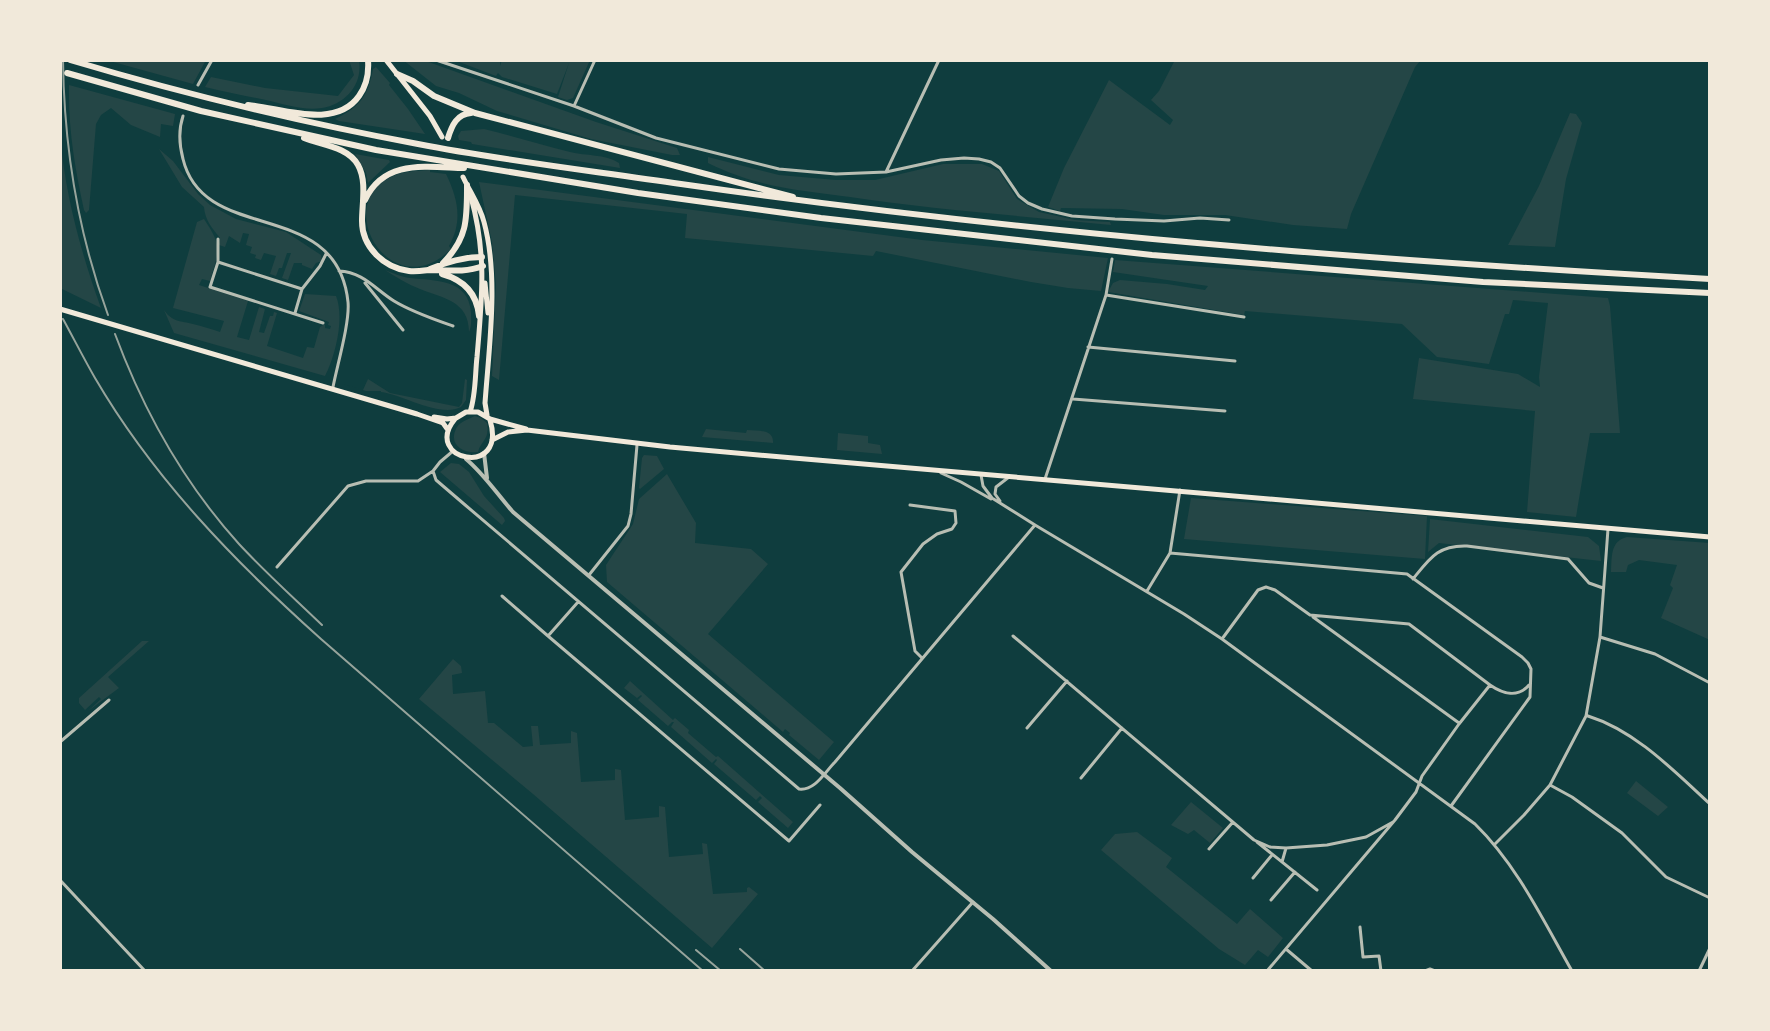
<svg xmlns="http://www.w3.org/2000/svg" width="1770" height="1031" viewBox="0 0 1770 1031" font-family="Roboto,sans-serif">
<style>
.green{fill:#244646}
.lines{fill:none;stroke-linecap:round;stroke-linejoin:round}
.minor{stroke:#b8beb3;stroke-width:3}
.tertiary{stroke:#b8beb3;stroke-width:4}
.secondary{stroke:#f1e9da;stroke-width:5}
.trunk{stroke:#f1e9da;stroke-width:6}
.rail{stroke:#97a49c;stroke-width:2}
</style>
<rect width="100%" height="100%" fill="#0f3d3e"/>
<path class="green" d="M106 60H206L193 84Z
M349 60H359C363 85 345 104 322 108 304 111 283 104 266 100 246 96 225 92 205 87L211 77 265 88 338 96 354 75Z
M403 60H423L596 122 677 148 680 155H672L591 139 497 111 459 93 436 86Z
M454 60H500V66L502 60H590L573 98 567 100 558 97 569 63 557 94 502 77 498 73 496 76Z
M1175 60H1421L1415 67 1351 214 1347 229 1293 225 1225 215H1164L1122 209 1061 208 1060 211 1048 207 1064 168 1109 80 1170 125 1173 120 1151 100 1159 91Z
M376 67 390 83 389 85 408 109 425 134 339 121 335 119C360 107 368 96 373 69Z
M69 85 175 114 173 126 161 124 160 137 131 125 111 108 101 115 96 124 89 210 86 213 84 210C75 169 68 128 69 85Z
M1570 113 1576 114 1582 123 1566 179 1555 247 1508 245 1539 186Z
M484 129C513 136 541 145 570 152 586 156 605 154 619 163L620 168 472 144 471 142 459 140 458 136 461 131Z
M60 135C65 194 81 253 101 308L60 288Z
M159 149 173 161 198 194 210 205 236 219 286 232 321 255 322 261 316 263 312 269 302 265V263H294L288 280 282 278 291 253H287L282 268H279L276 276 270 274 276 256 264 253 261 260 255 258 256 255 250 253 252 247 246 245 249 234 243 233 240 243 229 236 225 247 219 245 220 238C212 228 205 220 204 207L182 187Z
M355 154 389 160 390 162 368 183 366 173Z
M708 157 779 175 836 180H875L943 164H982L999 171 1017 199 1039 212 1075 220 1110 222 1111 225C1024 216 936 210 850 197 798 190 756 187 708 163Z
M430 170V172L446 174C458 199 463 221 449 246L451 249C392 308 329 204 393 176 404 171 417 171 430 170Z
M479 182 922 240 1108 258 1101 291 1068 288 1031 282 876 251 873 256 685 238 687 214 515 195 499 380 492 376 496 285 492 242Z
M204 219C223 247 219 250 210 281L202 279 199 285 248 301 237 337 249 340 259 307 265 309 259 332 264 333 270 316H273L274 312 277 313 267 346 303 358 307 347 314 348 320 327 325 324V328L330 329 331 326 328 325 329 322 299 311 305 294 336 296C345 318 335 357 325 376L174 333 164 310C172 322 181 321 193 324 202 326 211 329 220 332L224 321 173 308 197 222Z
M1115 260 1608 298 1610 306 1620 433H1590L1576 517 1527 512 1535 411 1413 399 1419 358 1518 374 1540 387 1539 377 1548 303 1513 300 1509 314H1505L1489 364 1437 357 1402 324 1245 311 1244 315 1108 292 1113 283 1120 280 1167 284 1205 290 1208 286 1113 272Z
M385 270C393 273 401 277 410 278 434 281 469 278 471 313 471 320 472 325 469 332 469 301 443 298 420 289 407 284 396 277 385 270Z
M368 379 390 393 459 407 462 403 465 379 467 380 466 400 461 407C440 418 404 395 381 392V391H366L343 384 363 390Z
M475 416 481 418 487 423C490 440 481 440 478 452 463 454 447 444 457 427 461 421 469 419 475 416Z
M706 429 746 433 747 430C758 431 774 429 773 443L702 437Z
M838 433 868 436V443L880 445 882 454 837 450Z
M644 455 657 456 664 469 640 489 639 488 642 458Z
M451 463 459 464 469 472 484 496 504 518 505 521 502 525 440 472Z
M667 474 696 523 695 543 751 549 768 564 708 634 834 742 819 760 789 735 790 733 785 729 783 732 607 582 606 565 633 524 639 499Z
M1191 498 1427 516 1425 559 1184 539Z
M1430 519 1588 537 1599 546 1601 561 1439 543 1428 552Z
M1627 537 1710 543V640L1661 618 1673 588 1670 585 1677 565 1639 560 1628 565 1626 572H1611C1612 557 1610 541 1627 537Z
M142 641H149L108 677 119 688 88 711 101 699 99 697 85 710 79 703V698Z
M453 659 461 666 462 673 452 675 453 694 485 691 488 723H494L523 747 533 746 531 726H538L540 745 571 743V731L577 733 581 782 615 780V769L621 770 625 820 659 817V806L665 807 669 857 703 854 702 843 707 844 713 894 747 892V888L749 887 758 894 712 948 533 794 419 699Z
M630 681 673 720 675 718 689 730 688 733 716 757 718 756 793 822 788 828 758 802 762 798 760 796 756 800 714 764 717 760 716 759 712 763 671 727 674 722H672L668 726 638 700 642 696 641 695 637 698 624 688Z
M1636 781 1668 807 1658 816 1627 793Z
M1191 802 1223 828 1210 843 1194 830 1188 834 1171 825Z
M1137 832 1172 858 1166 867 1237 924 1250 909 1283 938 1268 957 1258 950 1245 965 1219 949 1101 850 1115 834Z"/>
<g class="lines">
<path class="minor" d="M436 60 574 106 656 138 779 169 836 174 886 172 941 160 964 158 979 159 991 162 1000 168 1019 196 1028 203 1042 209 1072 216 1115 219 1164 221 1200 218 1229 220
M198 85 212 60
M574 106 595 60
M183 116C178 131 179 144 183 159 204 246 337 196 348 302 350 322 337 366 333 387
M886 172 939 60
M218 239V262L210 287 323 323
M218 262 302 289
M339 271C363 272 375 289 394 301 412 312 433 319 453 326
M365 283 403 330
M1106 295 1244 317
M295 313 302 289 320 266 326 254
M1088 347 1235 361
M1073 399 1225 411
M433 471 436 480 464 504 799 789C815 791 825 772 835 762L1035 525
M941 473 961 482 991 499
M981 475 983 486 992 498 1035 525 1184 614 1222 639 1475 824C1517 865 1543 920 1572 971
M1045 479 1106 295 1112 259
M1000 501 995 494 996 487 1009 477
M910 505 955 511 956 523 952 529 937 534 923 544 901 572 915 651 922 658
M1170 553 1407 574 1522 657 1528 663 1531 669 1530 697 1451 806
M277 567 348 486 366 481H418L433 471 440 462 453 451
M589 575 628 526 631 514 637 445
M1413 579C1430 558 1438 545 1467 546L1568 559 1589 583 1603 588
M1147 591 1170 553 1180 490
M502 596 548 636
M578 602 548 636 789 841 820 805
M1313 617 1459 723
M1013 636 1254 840 1270 847 1286 848 1327 845 1366 837 1393 822
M1600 637 1655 654 1710 683
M1222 639 1258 590 1266 587 1275 590 1310 615 1409 624 1490 685 1459 724 1422 776 1416 792 1395 820 1267 971
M1490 685C1503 694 1518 698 1529 685
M1588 716C1636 731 1674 771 1710 804
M1027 728 1067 681
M60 742 109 700
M1081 778 1122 728
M1550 785 1572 797 1622 833 1666 877 1710 898
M1257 842 1317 890
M1495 844 1524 815 1550 785 1586 716 1600 637 1608 529
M1209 849 1233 822
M1282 862 1286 848
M1253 878 1272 855
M60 880 145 971
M1271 900 1295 872
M1360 927 1363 957 1379 956 1381 971
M1286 949 1312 971
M912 971 973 902
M1425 971 1430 969 1435 971
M1699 971 1710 948"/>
<path class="tertiary" d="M484 453 487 478
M466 459C484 474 497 494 513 512L840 788 912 852 993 919 1051 971"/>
<path class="secondary" d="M386 60 430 116 442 137
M463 177C470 192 480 206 484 222 499 277 489 347 485 403L487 415
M485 283 488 313
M60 309 417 414 443 423 448 430
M470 412C476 395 475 374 477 357 482 298 487 255 471 197
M434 417 447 419 456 418 466 412H478L490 419 526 429
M455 419C421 460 508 479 490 420
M492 440 508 432 527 430 670 447 782 457 1710 537"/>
<path class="trunk" d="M70 60C184 94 300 122 418 144 505 161 594 171 681 184 1022 233 1366 260 1710 279
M67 73 201 111 376 150 638 193 821 218 1152 255 1483 282 1710 293
M397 74 413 81 434 96 475 113 793 197
M248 105C282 108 335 130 359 96 367 85 369 73 368 60
M304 138C322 145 348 147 358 165 367 181 362 203 362 221 362 247 384 268 409 271 415 272 421 271 428 270 446 270 465 273 483 266
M448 138C452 125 457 114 471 113
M365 200C384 159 426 167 464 168
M443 263C468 238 467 218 467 185
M430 269C448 262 463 257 482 257
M442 274C464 280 477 294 479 316"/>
<path class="rail" d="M63 60C64 147 78 233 108 315
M63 319C74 339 84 359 95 378 154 479 235 562 321 639L703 971
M115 334C144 412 183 482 239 544 265 572 294 598 322 625
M740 949 765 971
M696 950 721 971"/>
</g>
<rect width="1770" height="1031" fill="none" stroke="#f1e9da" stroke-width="124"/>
</svg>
